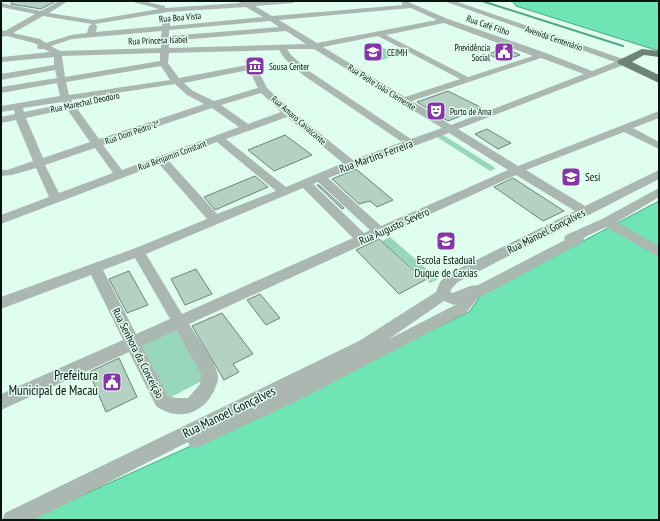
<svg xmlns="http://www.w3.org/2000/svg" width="660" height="521" viewBox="0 0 660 521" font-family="'PT Sans Narrow',sans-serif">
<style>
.green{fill:#97d6ba}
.water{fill:#6fe4b5;stroke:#50a583}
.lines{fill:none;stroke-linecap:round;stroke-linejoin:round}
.stream{stroke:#50a583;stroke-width:2}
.building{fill:#b4d1c3;stroke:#6a8578}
.minor{fill:#abb7b1;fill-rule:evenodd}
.major{fill:#6d8378;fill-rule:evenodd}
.labels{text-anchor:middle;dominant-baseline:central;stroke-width:3;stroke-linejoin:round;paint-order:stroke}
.far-street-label{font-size:9px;fill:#08120e;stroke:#e0fef0}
.far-poi-label{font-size:9px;fill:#08120e;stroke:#e0fef0;text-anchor:start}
.street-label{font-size:11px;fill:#08120e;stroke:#e0fef0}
.poi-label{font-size:11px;fill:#08120e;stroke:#e0fef0;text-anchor:start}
.near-poi-label{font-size:13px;fill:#08120e;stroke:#e0fef0;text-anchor:end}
.near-street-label{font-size:13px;fill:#08120e;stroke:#e0fef0}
</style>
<rect width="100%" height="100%" fill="#e0fef0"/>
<path class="green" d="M378 45 397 55 382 60 363 49Z
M443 135 494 167 495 169 490 171 437 137Z
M390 237 438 279 430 283 382 241Z
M175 329 203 374V378L200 382 169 398 140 343Z"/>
<path class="water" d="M512 1H659V51L516 6Z
M659 201V520H28L204 440 469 312 481 295Z"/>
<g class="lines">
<path class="stream" d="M482 1 623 46"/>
</g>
<path class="building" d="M12 1H56L41 9 11 4Z
M505 48 520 55 502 61 488 54Z
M448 91 482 108 448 121 417 102Z
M487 129 511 143 498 149 475 134Z
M285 135 312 155 274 171 248 150Z
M356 169 393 200 377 207 370 201 359 204 332 179Z
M255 176 268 187 215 210 204 197Z
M513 178 564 211 543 221 494 187Z
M317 185H319L344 208 342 209Z
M379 239 425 280 399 294 356 250Z
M196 269 212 294 185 305 171 279Z
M129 271 148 305 127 313 109 279Z
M260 294 280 318 266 325 247 300Z
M222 313 253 354 233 364 239 372 224 380 192 326Z
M119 358 137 397 106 412 89 372Z"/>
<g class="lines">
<path class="minor" d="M59 1H68L49 13 94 20 159 9 130 1H143L165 6V8L240 3 238 1H297L293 3 255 6 272 16 403 5 401 3 406 1 448 19 546 53 592 71 615 62 444 1H455L626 60 627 62 626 64 458 129 518 166 659 111V118L633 128 659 142V149L624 132 526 170 585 206 659 170V179L458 282 452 288 450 292 453 293 470 286 478 285 565 240 564 238 566 235 602 219 659 188V197L617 222 659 246V257L606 227 585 237 582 242 477 299 466 313 299 400 196 448 189 445 188 442 34 520H2L5 513 359 341 436 292 440 282 448 274 575 211 516 175 189 324C196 336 214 360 217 372 220 379 216 386 213 393 201 415 177 421 156 406L129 352 1 410V394L123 340 91 275 1 309V297L133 249 207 219 159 164 1 224V215L49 197 36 168 12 175 1 176V170H7L33 161 16 120 1 123V117L15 114 14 110 1 112V106L60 96 57 83 1 93V87L57 78 55 70 1 80V74L54 65V57L1 62 2 57 50 52 44 49H38L37 47 38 45 34 43 7 36 1 37V30L5 31 35 14 1 7V3L41 11ZM246 7 263 17 170 26V20L166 18 162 20V26L96 32 97 26 95 24 168 12ZM411 8 437 20 317 43 279 20ZM43 16 92 24 89 26 87 33 71 35 46 43 40 39 13 33ZM270 21 279 27 169 36V30ZM444 23 533 56 468 77 386 35ZM162 31 161 37 159 39 161 41V48L60 51 51 46 72 39ZM286 31 306 44 169 48V41ZM378 36 460 79 405 97 323 47ZM287 49H314L442 128 411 139 309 71 291 55ZM279 50 285 59 303 75 402 142 353 160 292 111 267 88 252 58 249 57 245 60 247 65 179 78 168 63 169 53ZM160 53V61L65 77 62 56ZM541 58 584 74 451 125 412 101ZM161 66 170 80 69 95 66 82ZM249 70 258 88 214 101 193 91 184 83ZM175 84 187 95 204 104 99 139 71 100ZM261 93 281 112 248 124 221 105ZM62 102 90 142 43 158 26 118 53 112 54 110 49 107 24 112 23 108ZM212 108 239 127 122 170 103 145ZM287 117 343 163 286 187 226 139ZM449 133 508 170 381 226 328 178ZM217 142 276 191 217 214 168 160ZM95 148 113 173 59 193 45 165ZM318 182 370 230 364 233 313 184ZM303 188 353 238 182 314 146 254ZM135 258 170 319 136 334 103 270ZM444 301 454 305 457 304 389 339ZM176 330 201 373 200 384 188 398H176L168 396 142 346Z"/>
<path class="major" d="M642 49 659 51V57L644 55 632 62 659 75V83L619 64 617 62 619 60Z"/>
</g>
<defs>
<g id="school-square" transform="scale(1)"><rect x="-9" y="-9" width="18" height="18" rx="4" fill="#8636a6" stroke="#e0fef0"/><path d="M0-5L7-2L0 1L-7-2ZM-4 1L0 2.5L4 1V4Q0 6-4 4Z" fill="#fff"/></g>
<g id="civic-square" transform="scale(1)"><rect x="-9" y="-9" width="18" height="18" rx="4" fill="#8636a6" stroke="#e0fef0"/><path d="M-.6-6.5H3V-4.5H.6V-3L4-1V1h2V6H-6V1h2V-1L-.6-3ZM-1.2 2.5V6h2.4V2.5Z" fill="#fff"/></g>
<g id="museum-square" transform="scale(1)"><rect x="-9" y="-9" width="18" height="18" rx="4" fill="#8636a6" stroke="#e0fef0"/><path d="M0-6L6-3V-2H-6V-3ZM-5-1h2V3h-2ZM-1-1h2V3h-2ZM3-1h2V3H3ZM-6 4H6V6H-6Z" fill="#fff"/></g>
<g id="theatre-square" transform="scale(1)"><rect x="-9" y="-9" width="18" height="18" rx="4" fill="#8636a6" stroke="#e0fef0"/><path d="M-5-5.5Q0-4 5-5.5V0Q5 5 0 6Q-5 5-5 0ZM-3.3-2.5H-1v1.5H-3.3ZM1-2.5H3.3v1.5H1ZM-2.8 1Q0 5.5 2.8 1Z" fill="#fff"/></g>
</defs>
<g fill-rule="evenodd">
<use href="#school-square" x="373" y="52"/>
<use href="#civic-square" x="504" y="52"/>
<use href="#museum-square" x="255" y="66"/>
<use href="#theatre-square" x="436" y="111"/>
<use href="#school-square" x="571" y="177"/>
<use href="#school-square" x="446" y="241"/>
<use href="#civic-square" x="112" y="382"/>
</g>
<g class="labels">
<g class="far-street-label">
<text transform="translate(180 17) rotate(-5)">Rua Boa Vista</text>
<text transform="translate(488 25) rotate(19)">Rua Café Filho</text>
<text transform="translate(554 38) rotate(19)">Avenida Centenário</text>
<text transform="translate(158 40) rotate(-2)">Rua Princesa Isabel</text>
<text transform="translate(382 87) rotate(32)">Rua Padre João Clemente</text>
<text transform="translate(85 102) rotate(-12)">Rua Marechal Deodoro</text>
<text transform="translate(299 120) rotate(41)">Rua Amaro Cavalcante</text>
<text transform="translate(132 132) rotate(-19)">Rua Dom Pedro 2ª</text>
<text transform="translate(172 155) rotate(-20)">Rua Benjamin Constant</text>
</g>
<g class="far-poi-label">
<text x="490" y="47" text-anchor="end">Previdência<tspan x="490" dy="10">Social</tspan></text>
<text x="387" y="52">CEIMH</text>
<text x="269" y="66">Sousa Center</text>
<text x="450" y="111">Porto de Ama</text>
</g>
<g class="street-label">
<text transform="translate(376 156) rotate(-20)">Rua Martins Ferreira</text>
<text transform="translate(394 226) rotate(-24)">Rua Augusto Sevéro</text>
<text transform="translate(546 231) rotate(-27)">Rua Manoel Gonçalves</text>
<text transform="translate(138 353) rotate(63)">Rua Senhora da Conceição</text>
</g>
<g class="poi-label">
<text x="585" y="177">Sesi</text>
<text x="446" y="260" text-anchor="middle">Escola Estadual<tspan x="446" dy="13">Duque de Caxias</tspan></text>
</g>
<g class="near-poi-label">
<text x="98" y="375">Prefeitura<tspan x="98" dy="15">Municipal de Macau</tspan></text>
</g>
<g class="near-street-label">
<text transform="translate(229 412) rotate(-26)">Rua Manoel Gonçalves</text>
</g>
</g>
<rect width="660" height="521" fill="none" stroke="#08120e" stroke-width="4"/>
</svg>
